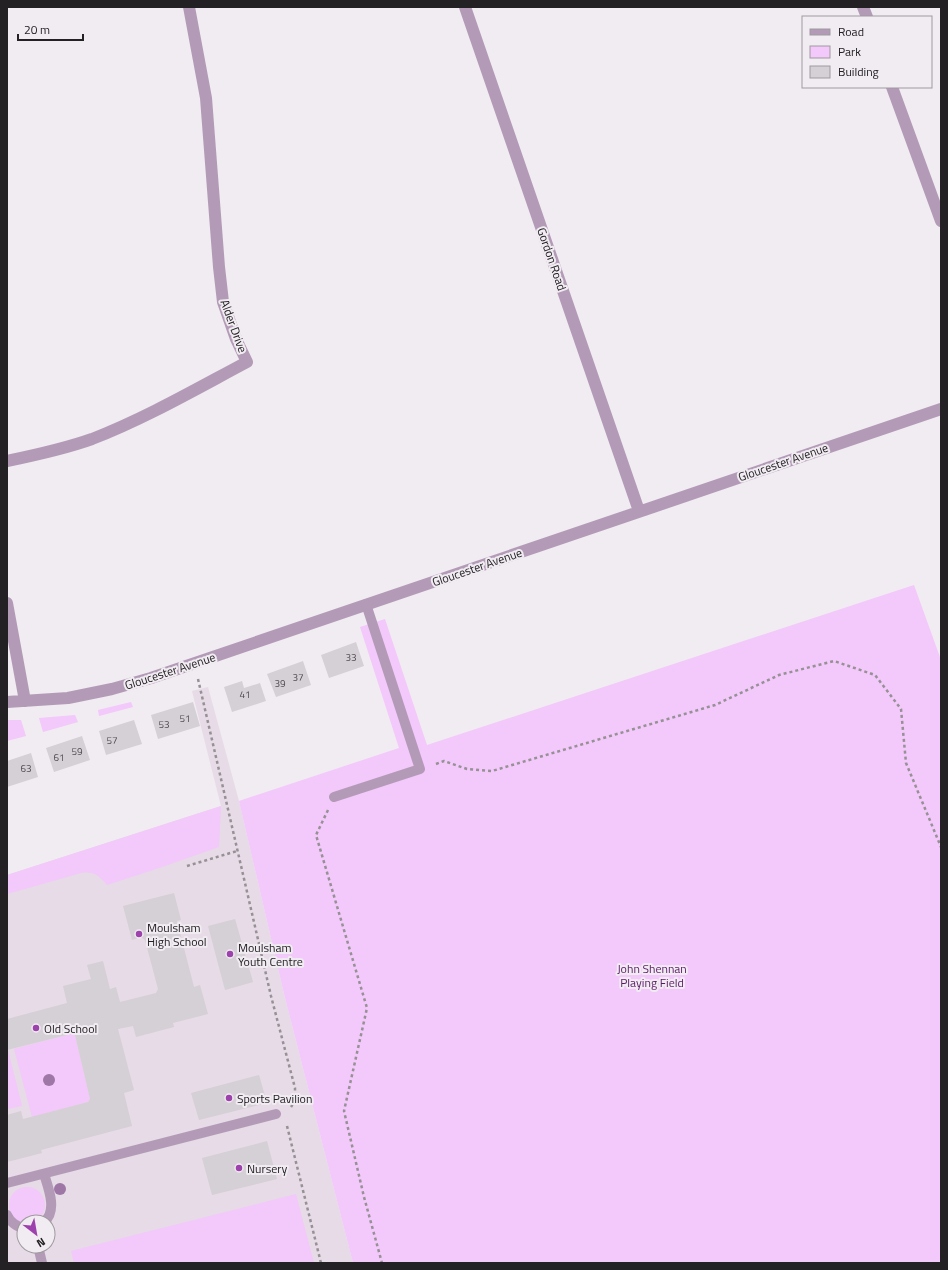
<svg xmlns="http://www.w3.org/2000/svg" width="948" height="1270" viewBox="0 0 948 1270" font-family="'Titillium Web',sans-serif">
<style>
.built{fill:#e6dbe7;fill-rule:evenodd}
.green{fill:#f3c8fa}
.building{fill:#d5cfd6}
.lines{fill:none;stroke-linecap:round;stroke-linejoin:round}
.path{stroke:#959195;stroke-width:2.5;stroke-dasharray:3 3;stroke-linecap:butt}
.lane{stroke:#b39bb7;stroke-width:10}
.street{stroke:#b39bb7;stroke-width:12}
.tree{fill:#9f77a6}
.poi-dot{fill:#9d42ad;stroke:#f1ebf2;stroke-width:1.5}
.labels{text-anchor:middle;dominant-baseline:central;stroke-width:4;stroke-linejoin:round;paint-order:stroke}
.number-label{font-size:10px;fill:#504c50}
.street-label{font-size:12px;fill:#232123;stroke:#f1ebf2}
.poi-label{font-size:12px;fill:#232123;stroke:#f1ebf2;text-anchor:start}
.park-label{font-size:12px;fill:#5c1868;stroke:#f1ebf2}
</style>
<rect width="100%" height="100%" fill="#f1ebf2"/>
<path class="built" d="M208 687 239 801 284 994 353 1263H7V875L221 806 192 691ZM24 1222H48V1246H24Z"/>
<path class="green" d="M914 585 941 660V1263H353L284 994 239 801 399 748 360 627 385 619 427 745Z
M131 702 133 707 99 716 98 710Z
M75 715 78 722 43 732 39 718Z
M7 720H21L26 736 7 741Z
M221 806 219 847 165 866 107 885C99 875 93 871 81 873L7 894V875Z
M71 1034 75 1035 90 1099 88 1102 32 1117 14 1049Z
M7 1050H8L22 1106 7 1109Z
M9 1205a18 18 0 1 1 36 0a18 18 0 1 1-36 0Z
M296 1194 314 1263H74L71 1251Z"/>
<path class="building" d="M356 642 364 666 329 678 321 655Z
M303 661 311 685 276 697 267 674Z
M242 681 244 688 260 683 266 701 232 712 224 687Z
M193 702 200 726 158 739 151 715Z
M134 720 142 744 106 755 99 731Z
M82 736 90 760 54 772 46 748Z
M31 753 38 777 7 787V761Z
M174 893 181 920 177 921 194 987 200 985 208 1014 173 1023 174 1027 136 1037 133 1026 118 1029 134 1090 124 1093 132 1126 41 1150 42 1153 7 1162V1115L21 1111 23 1119 88 1102 90 1099 75 1035 71 1034 7 1050V1019L67 1003 63 986 91 979 87 965 103 961 110 989 116 987 120 1002 156 993 158 989 145 940 141 937 132 940 123 906Z
M235 919 253 982 225 990 208 926Z
M259 1075 267 1103 199 1120 191 1093Z
M267 1141 277 1179 212 1195 202 1158Z"/>
<g class="lines">
<path class="path" d="M198 679 271 996 295 1088V1101L291 1107
M436 764 444 761 467 769 492 771 715 705 779 675 834 661 875 675 901 709 906 763 941 847
M328 810 316 835 367 1008 344 1111 364 1197 382 1263
M187 866 237 851
M287 1126 321 1263"/>
<path class="lane" d="M334 797 420 769 366 604
M7 1183 276 1114
M7 1215C10 1222 17 1227 24 1228
M44 1222C58 1211 48 1187 44 1174
M38 1246 42 1263"/>
<path class="street" d="M465 7 639 511
M863 7 867 17
M892 87 941 221
M7 461C36 455 64 449 92 439 146 418 196 389 247 362L236 339 223 302 219 267 206 98 189 7
M7 603 25 701
M7 702 68 698 112 689 151 678 941 409"/>
</g>
<g class="tree">
<circle cx="49" cy="1080" r="6"/>
<circle cx="60" cy="1189" r="6"/>
</g>
<g class="poi-dot">
<circle cx="139" cy="934" r="4"/>
<circle cx="230" cy="954" r="4"/>
<circle cx="36" cy="1028" r="4"/>
<circle cx="229" cy="1098" r="4"/>
<circle cx="239" cy="1168" r="4"/>
</g>
<g class="labels">
<g class="number-label">
<text x="351" y="657">33</text>
<text x="298" y="677">37</text>
<text x="280" y="683">39</text>
<text x="245" y="694">41</text>
<text x="185" y="718">51</text>
<text x="164" y="724">53</text>
<text x="112" y="740">57</text>
<text x="77" y="751">59</text>
<text x="59" y="757">61</text>
<text x="26" y="768">63</text>
</g>
<g class="street-label">
<text transform="translate(552 259) rotate(71)">Gordon Road</text>
<text transform="translate(234 326) rotate(70)">Alder Drive</text>
<text transform="translate(783 462) rotate(-19)">Gloucester Avenue</text>
<text transform="translate(477 567) rotate(-19)">Gloucester Avenue</text>
<text transform="translate(170 671) rotate(-18)">Gloucester Avenue</text>
</g>
<g class="poi-label">
<text x="147" y="927">Moulsham<tspan x="147" dy="14">High School</tspan></text>
<text x="238" y="947">Moulsham<tspan x="238" dy="14">Youth Centre</tspan></text>
<text x="44" y="1028">Old School</text>
<text x="237" y="1098">Sports Pavilion</text>
<text x="247" y="1168">Nursery</text>
</g>
<g class="park-label">
<text x="652" y="968">John Shennan<tspan x="652" dy="14">Playing Field</tspan></text>
</g>
</g>
<rect width="948" height="1270" fill="none" stroke="#232123" stroke-width="16"/>
<rect x="802" y="16" width="130" height="72" fill="#f1ebf2" stroke="#9f9a9f"/>
<rect x="810" y="29" width="20" height="6" fill="#b39bb7" stroke="#9f9a9f"/>
<text x="838" y="36" font-size="12" fill="#232123">Road</text>
<rect x="810" y="46" width="20" height="12" fill="#f3c8fa" stroke="#9f9a9f"/>
<text x="838" y="56" font-size="12" fill="#232123">Park</text>
<rect x="810" y="66" width="20" height="12" fill="#d5cfd6" stroke="#9f9a9f"/>
<text x="838" y="76" font-size="12" fill="#232123">Building</text>
<g transform="translate(36 1234) rotate(149)"><circle r="19" fill="#f1ebf2" stroke="#9f9a9f"/>
<path d="M0-3L7 15L0 10L-7 15Z" fill="#9d42ad"/>
<text y="-6" font-size="11" font-weight="bold" text-anchor="middle" fill="#232123">N</text>
</g>
<path d="M18 34v6h65v-6" fill="none" stroke="#232123" stroke-width="2"/>
<text x="24" y="34" font-size="12" fill="#232123" stroke="#f1ebf2" stroke-width="3" paint-order="stroke">20 m</text>
</svg>
